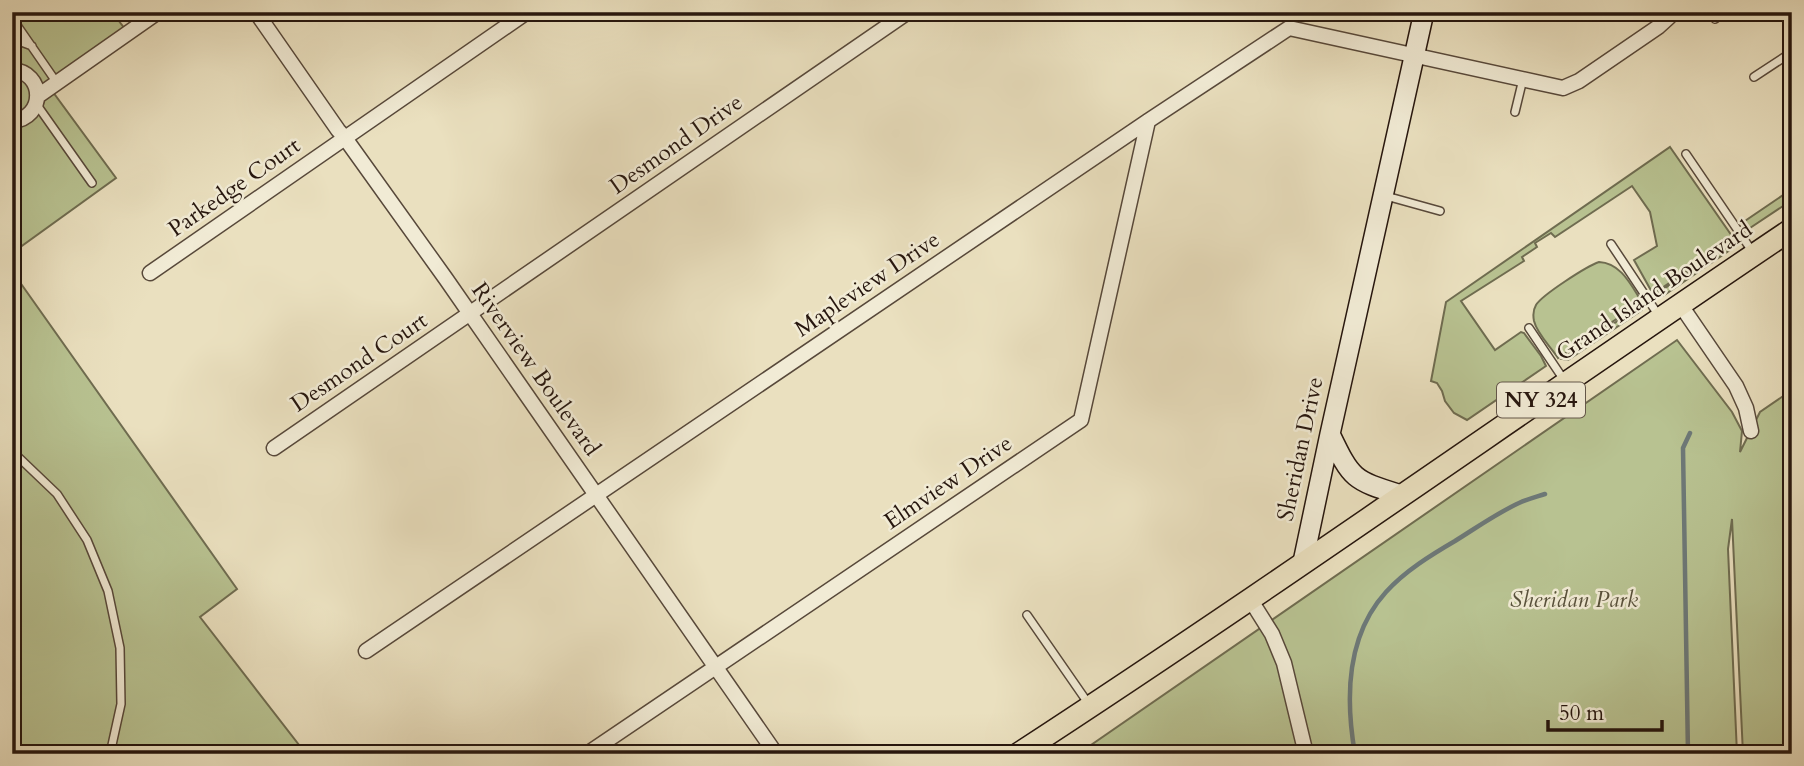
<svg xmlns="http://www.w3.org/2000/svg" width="1804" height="766" viewBox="0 0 1804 766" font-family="Cardo,serif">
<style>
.green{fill:#b8c291;stroke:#6f6c50;stroke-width:2}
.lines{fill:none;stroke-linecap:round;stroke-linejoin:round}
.stream{stroke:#6d7877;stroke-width:4.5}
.service-casing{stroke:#57483a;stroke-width:10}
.minor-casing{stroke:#57483a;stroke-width:17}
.secondary-casing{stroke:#26160e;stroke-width:22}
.primary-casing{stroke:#26160e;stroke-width:24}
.service{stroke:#f1ebd5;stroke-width:7}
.minor{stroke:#f1ebd5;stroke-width:14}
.secondary{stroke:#f1ebd5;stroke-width:19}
.primary{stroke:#eae0bf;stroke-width:21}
.labels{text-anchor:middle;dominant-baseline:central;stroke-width:5;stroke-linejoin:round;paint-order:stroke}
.shield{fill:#f1ebd5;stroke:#63564a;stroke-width:2}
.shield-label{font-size:21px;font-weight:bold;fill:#26160e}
.street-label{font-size:23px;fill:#26160e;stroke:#f1ebd5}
.park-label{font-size:23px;font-style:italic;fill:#59523c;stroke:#f1ebd5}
</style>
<rect width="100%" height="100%" fill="#eae0bf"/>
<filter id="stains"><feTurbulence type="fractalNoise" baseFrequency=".00286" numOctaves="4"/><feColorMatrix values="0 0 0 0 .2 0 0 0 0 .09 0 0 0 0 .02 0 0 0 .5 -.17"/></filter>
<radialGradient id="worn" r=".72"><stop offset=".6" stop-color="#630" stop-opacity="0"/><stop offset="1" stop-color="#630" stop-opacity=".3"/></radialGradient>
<path class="green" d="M12 12H112L128 33 50 88 116 178 12 253Z
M1670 147 1734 239 1653 294 1634 260 1657 246 1650 212 1632 186 1555 237 1551 233 1535 243 1537 247 1522 257 1524 261 1461 301 1495 350 1521 332 1524 333 1541 356 1546 366 1467 420 1454 413 1445 401 1442 391 1437 383 1431 381 1446 302Z
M1792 189V200L1747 230 1742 223Z
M1734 243 1733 248 1663 296 1656 294Z
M1599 262C1621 263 1631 285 1642 302L1558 358C1551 347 1537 334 1534 321 1533 316 1533 310 1536 305 1542 295 1587 266 1599 262Z
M12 271 237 589 200 617 306 754H12Z
M1641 305 1642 310 1568 360 1562 359Z
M1677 340 1732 412 1742 431 1740 452 1760 412 1792 390V754H1743L1732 519 1728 549 1737 754H1078Z"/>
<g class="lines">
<path class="stream" d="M1355 754C1345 697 1346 636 1386 592 1405 571 1431 555 1455 541 1476 528 1497 513 1519 503 1528 499 1536 497 1545 494
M1688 754 1683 448 1690 433"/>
<g class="service-casing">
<path id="service" d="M12 18 57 83
M1715 19 1724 12
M12 35 16 40 32 46
M1754 77 1792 52
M37 105 92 183
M1515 112 1523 79
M1686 154 1754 254
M1386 196 1440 211
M1611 244 1659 316
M1529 328 1564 380
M12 451 57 494 87 540 108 591 120 648 121 704 110 754
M1027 615 1088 703"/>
</g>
<g class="minor-casing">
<path id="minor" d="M256 12 338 130 345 138 446 279 776 754
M12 70C45 72 46 118 12 121
M38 96 158 12
M150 273 527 12
M1680 304 1736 386 1746 408 1751 431
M274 448 908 12
M1250 599 1272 634 1284 663 1306 754
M366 651 1148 121 1289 28 1563 88 1579 81 1658 27 1669 17 1671 12
M587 754 1081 420 1148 121"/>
</g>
<g class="secondary-casing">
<path id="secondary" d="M1330 434C1352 480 1353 480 1401 495
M1303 562 1330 434 1424 12"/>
</g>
<g class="primary-casing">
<path id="primary" d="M1018 754C1279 584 1533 403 1792 229"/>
</g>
<use href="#service" class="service"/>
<use href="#minor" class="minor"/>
<use href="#secondary" class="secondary"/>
<use href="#primary" class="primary"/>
</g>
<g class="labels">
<rect class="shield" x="1497" y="382.5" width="88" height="35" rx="5"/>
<g class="shield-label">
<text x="1541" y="400">NY 324</text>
</g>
<g class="street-label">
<text transform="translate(676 144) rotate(-35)">Desmond Drive</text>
<text transform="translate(234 187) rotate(-35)">Parkedge Court</text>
<text transform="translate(867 284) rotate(-34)">Mapleview Drive</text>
<text transform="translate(1654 291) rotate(-34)">Grand Island Boulevard</text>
<text transform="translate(359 362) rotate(-34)">Desmond Court</text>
<text transform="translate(536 369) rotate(55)">Riverview Boulevard</text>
<text transform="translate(1300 449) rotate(-78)">Sheridan Drive</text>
<text transform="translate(948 482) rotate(-34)">Elmview Drive</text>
</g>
<g class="park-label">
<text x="1574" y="599">Sheridan Park</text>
</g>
</g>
<rect width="1804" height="766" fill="none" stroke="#eae0bf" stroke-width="42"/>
<rect x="14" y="14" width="1776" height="738" fill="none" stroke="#26160e" stroke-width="3.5"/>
<rect x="21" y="21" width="1762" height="724" fill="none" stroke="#26160e" stroke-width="2"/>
<path d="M1548 720v10h114v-10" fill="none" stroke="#26160e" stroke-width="3.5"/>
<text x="1559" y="720" font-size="21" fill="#26160e" stroke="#f1ebd5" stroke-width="5" paint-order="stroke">50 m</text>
<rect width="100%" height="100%" filter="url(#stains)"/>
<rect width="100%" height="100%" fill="url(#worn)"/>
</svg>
